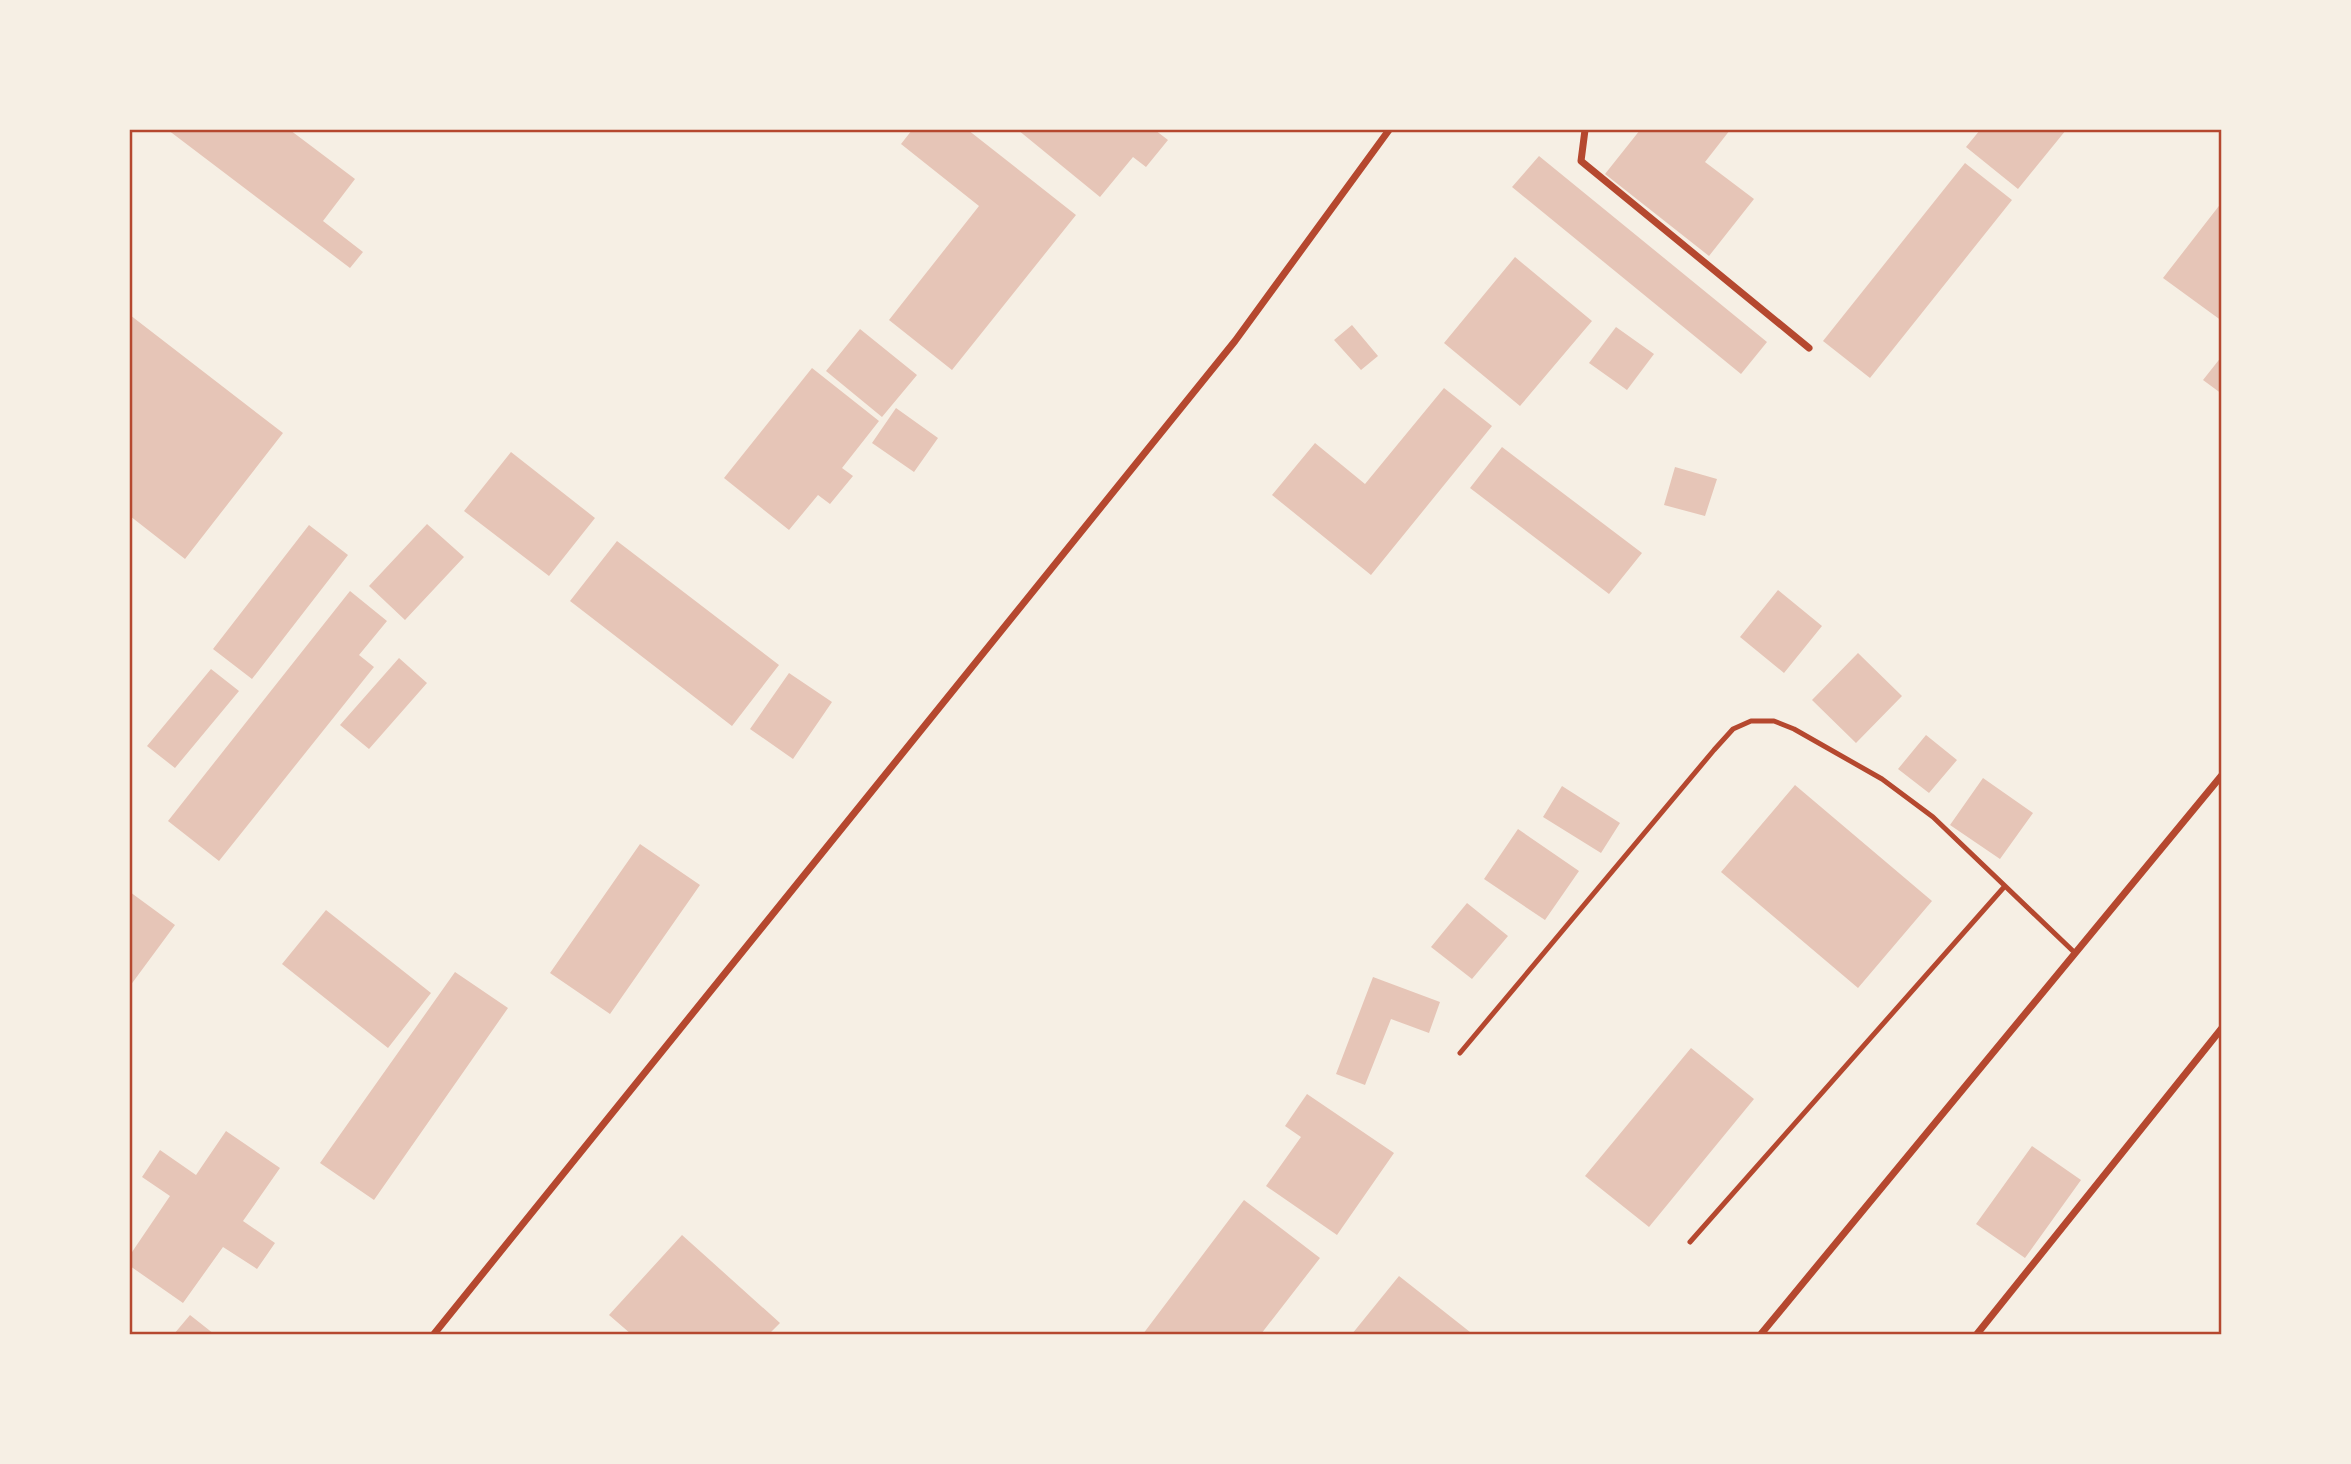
<svg xmlns="http://www.w3.org/2000/svg" width="2351" height="1464" viewBox="0 0 2351 1464" font-family="'Space Grotesk',sans-serif">
<style>
.building{fill:#e6c5b7}
.lines{fill:none;stroke-linecap:round;stroke-linejoin:round}
.service{stroke:#b5482f;stroke-width:5}
.minor{stroke:#b5482f;stroke-width:7}
.neatline{fill:none;stroke:#b5482f;stroke-width:2.5}
</style>
<rect width="100%" height="100%" fill="#f6efe4"/>
<path class="building" d="M168 130H290L355 179 323 221 363 252 350 268Z
M912 130H968L1076 215 952 370 889 320 979 206 901 144Z
M1018 130H1155L1168 140 1146 167 1133 157 1100 197Z
M1640 130H1730L1705 162 1754 199 1709 256 1605 174Z
M1980 130H2066L2018 189 1966 147Z
M1539 156 1767 342 1741 374 1512 187Z
M1965 163 2012 200 1870 378 1823 341Z
M2222 202V321L2163 278Z
M1515 257 1592 321 1520 406 1444 343Z
M130 315 283 433 185 559 130 516Z
M1352 325 1378 356 1361 370 1334 340Z
M1616 327 1654 354 1627 390 1589 363Z
M860 329 917 375 882 417 826 371Z
M2222 356V394L2203 380Z
M812 368 879 421 842 468 853 476 830 504 818 495 789 530 724 478Z
M1444 388 1492 426 1371 575 1272 495 1315 443 1365 484Z
M896 408 938 438 914 472 872 443Z
M1502 447 1642 553 1609 594 1470 488Z
M511 452 595 518 549 576 464 511Z
M1675 467 1717 479 1705 516 1664 505Z
M427 524 464 557 405 620 369 586Z
M309 525 348 555 252 679 213 649Z
M617 541 779 665 732 726 570 601Z
M1778 590 1822 626 1784 673 1740 637Z
M350 591 387 621 359 655 374 667 219 861 168 821Z
M1858 653 1902 696 1856 743 1812 700Z
M399 658 427 683 369 749 340 725Z
M211 669 239 691 175 768 147 746Z
M789 673 832 702 793 759 750 729Z
M1926 735 1957 760 1929 793 1898 769Z
M1983 778 2033 813 2000 859 1950 825Z
M1795 785 1932 901 1858 988 1721 872Z
M1562 786 1620 823 1601 853 1543 817Z
M1518 829 1579 871 1545 920 1484 879Z
M640 844 700 885 610 1014 550 973Z
M130 892 175 925 130 986Z
M1467 903 1508 936 1472 979 1431 947Z
M326 910 431 993 388 1048 282 964Z
M455 972 508 1008 374 1200 320 1163Z
M1373 977 1440 1002 1429 1033 1391 1019 1365 1085 1336 1074Z
M1691 1048 1754 1099 1649 1227 1585 1176Z
M1307 1094 1394 1153 1337 1235 1266 1186 1301 1137 1285 1126Z
M226 1131 280 1168 243 1221 275 1243 257 1269 223 1247 183 1303 130 1266V1255L170 1196 142 1177 160 1150 196 1175Z
M2032 1146 2081 1180 2025 1258 1976 1224Z
M1244 1200 1320 1258 1261 1334H1143Z
M682 1235 780 1323 769 1334H631L609 1315Z
M1399 1276 1470 1332 1468 1334H1352Z
M190 1315 214 1334H174Z"/>
<g class="lines">
<path class="service" d="M1460 1053 1714 750 1733 729 1751 721H1774L1794 729 1882 779 1933 817 2074 952
M1690 1242 2005 886"/>
<path class="minor" d="M1585 130 1581 161 1809 348
M434 1334 1235 341 1389 130
M1761 1334 2222 775
M1977 1334 2222 1028"/>
</g>
<rect width="2351" height="1464" fill="none" stroke="#f6efe4" stroke-width="262"/>
<rect x="131" y="131" width="2089" height="1202" class="neatline"/>
</svg>
